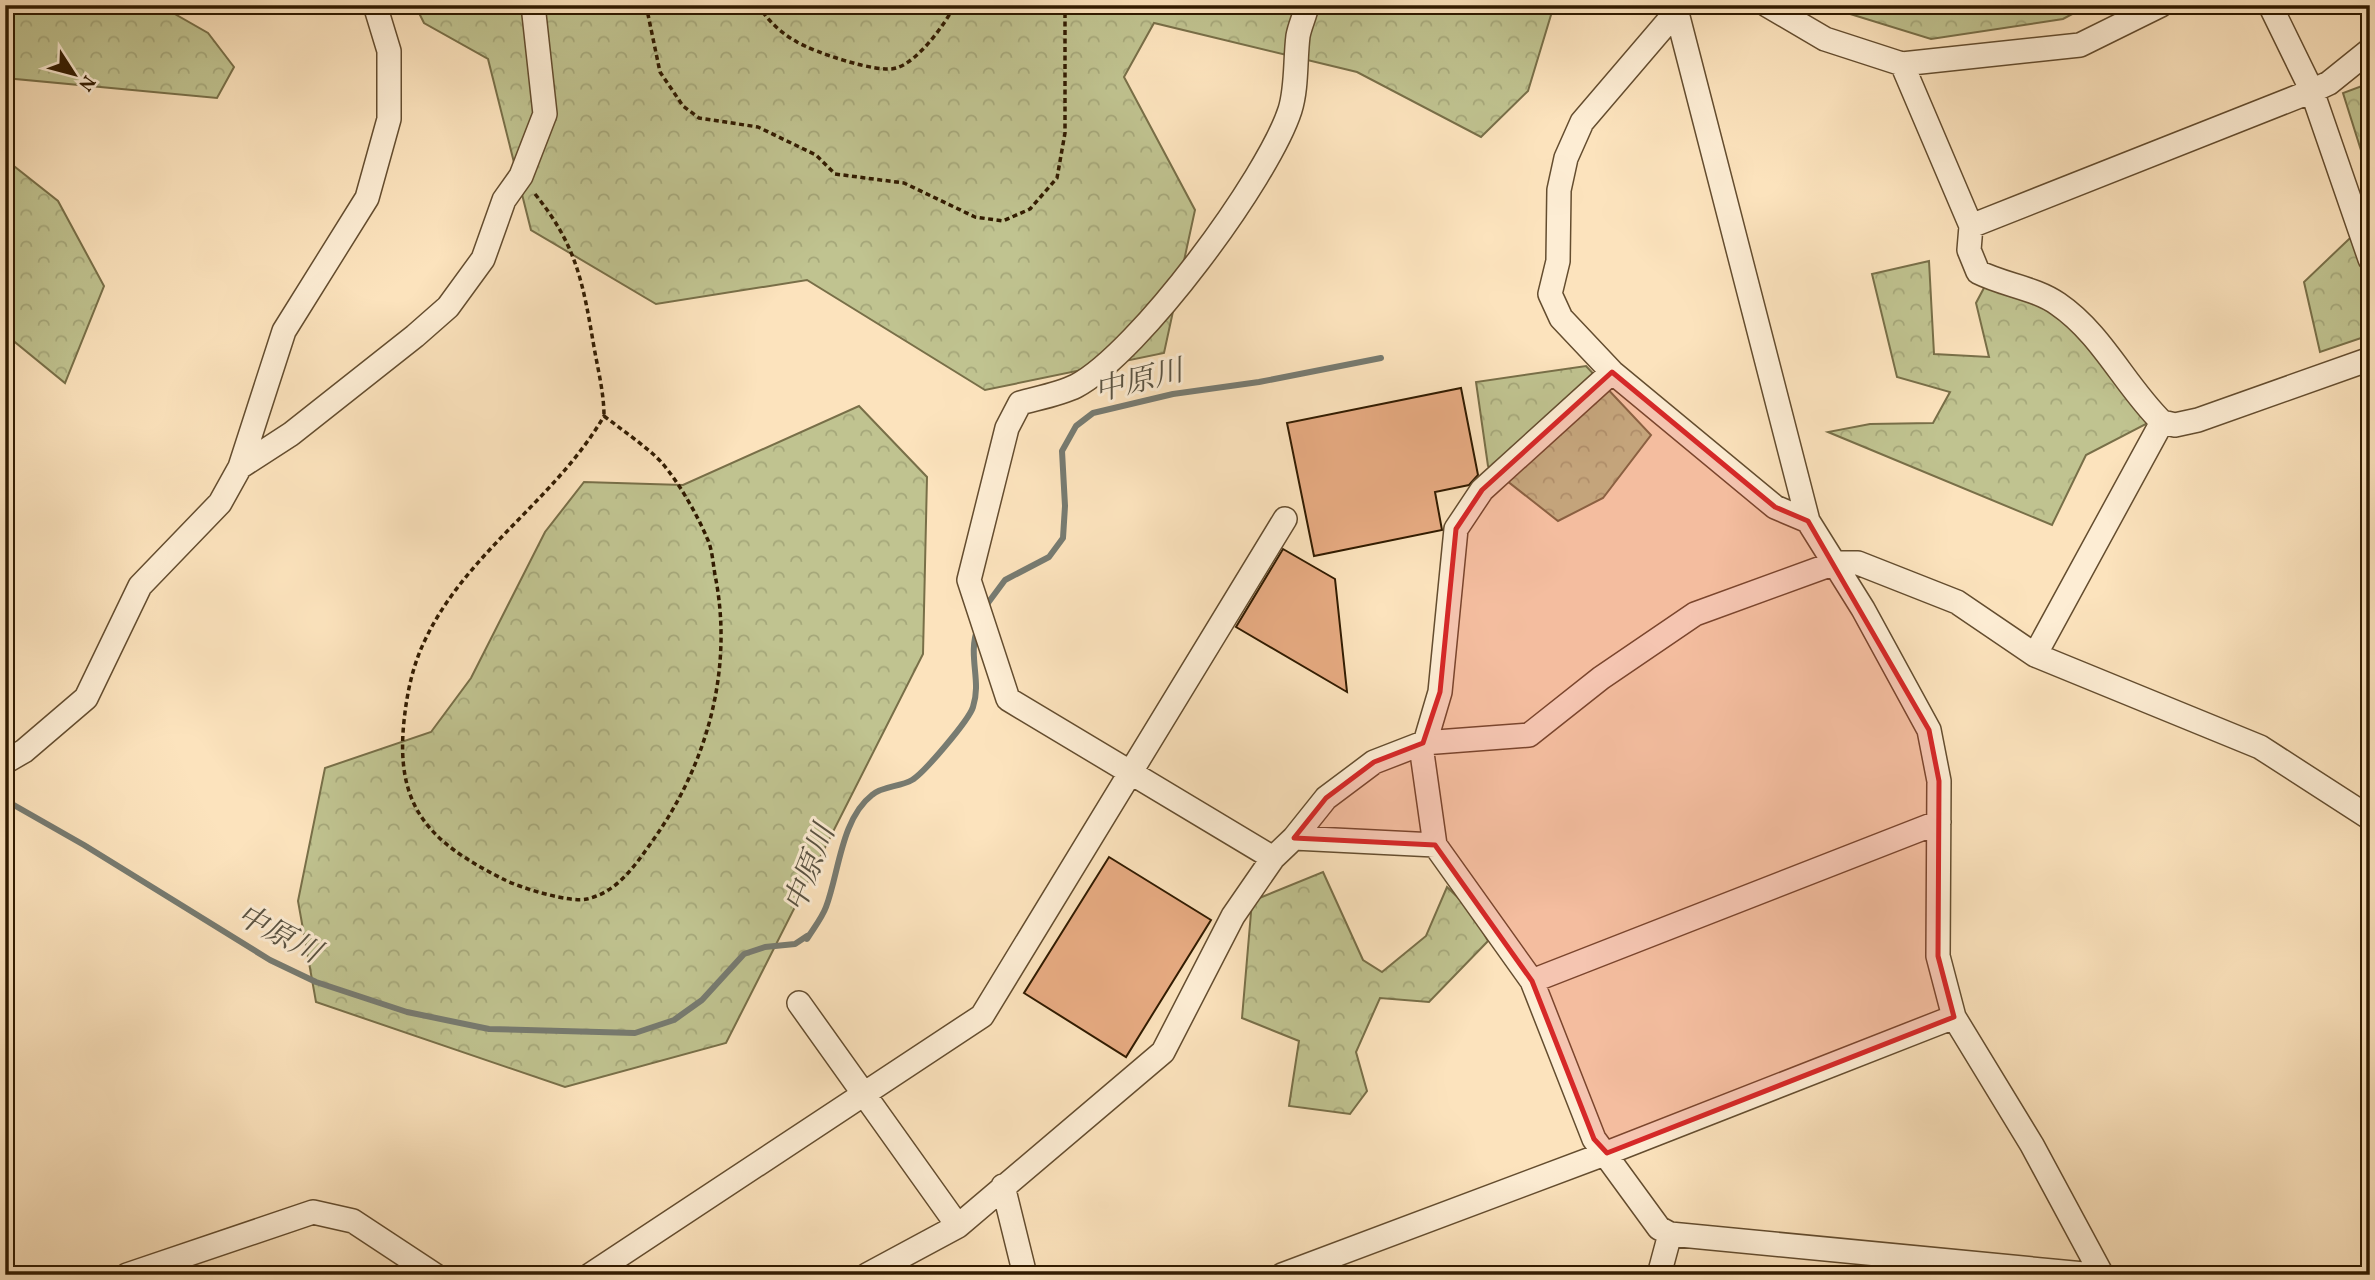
<svg xmlns="http://www.w3.org/2000/svg" width="2375" height="1280" viewBox="0 0 2375 1280" font-family="Vollkorn,'Noto Serif JP',serif">
<style>
.forest{fill:url(#forest-crowns);stroke:#786f48;stroke-width:2}
.lines{fill:none;stroke-linecap:round;stroke-linejoin:round}
.stream{stroke:#777b71;stroke-width:6}
.building{fill:#e7ab82;stroke:#311b00;stroke-width:2}
.minor-casing{stroke:#644d2f;stroke-width:26}
.path{stroke:#311b00;stroke-width:3.5;stroke-dasharray:5 3.5;stroke-linecap:butt}
.minor{stroke:#fdedd4;stroke-width:23}
.marked{fill:#d62828;fill-opacity:0.2;stroke:#d62828;stroke-width:5;stroke-linejoin:round}
.labels{text-anchor:middle;dominant-baseline:central;stroke-width:6;stroke-linejoin:round;paint-order:stroke}
.water-label{font-size:30px;font-style:italic;fill:#5a5342;stroke:#fdedd4}
</style>
<defs>
<pattern id="forest-crowns" width="20" height="18" patternUnits="userSpaceOnUse" patternTransform="scale(1.75)"><rect width="20" height="18" fill="#c0c390"/><path d="M2 6a3 3 0 1 1 6 0M12 15a3 3 0 1 1 6 0" fill="none" stroke="#a5a77a"/></pattern>
</defs>
<rect width="100%" height="100%" fill="#fce3bd"/>
<filter id="stains"><feTurbulence type="fractalNoise" baseFrequency=".00286" numOctaves="4"/><feColorMatrix values="0 0 0 0 .2 0 0 0 0 .09 0 0 0 0 .02 0 0 0 .5 -.17"/></filter>
<radialGradient id="worn" r=".72"><stop offset=".6" stop-color="#630" stop-opacity="0"/><stop offset="1" stop-color="#630" stop-opacity=".3"/></radialGradient>
<path class="forest" d="M5 5H159L208 33 234 67 217 98 5 78Z
M415 5H1554L1528 91 1481 137 1357 72 1154 23 1124 77 1195 210 1164 353 985 390 807 280 656 304 531 230 488 59 424 23Z
M1821 5H2089L2063 19 1931 39Z
M2370 83V179L2343 93Z
M5 159 58 201 104 286 65 383 5 334Z
M2370 219V335L2320 352 2304 282Z
M1929 261 1934 354 1989 357 1976 303 1985 286 2045 306 2092 346 2148 423 2086 455 2052 525 1828 432 1870 424 1933 423 1950 392 1897 377 1872 274Z
M1586 366 1651 435 1603 498 1558 521 1488 466 1476 382Z
M859 406 927 477 923 654 726 1043 565 1087 316 1002 298 901 325 768 431 732 471 678 545 532 584 482 683 485Z
M1323 872 1363 960 1382 972 1426 936 1447 887 1470 909 1488 941 1429 1002 1380 998 1356 1052 1367 1091 1350 1114 1289 1106 1299 1041 1242 1018 1252 901Z"/>
<g class="lines">
<path class="stream" d="M985 607 1005 580 1049 557 1063 538 1065 506 1062 451 1076 426 1093 413 1173 394 1259 382 1381 358
M5 800 84 845 270 960 316 982 407 1012 489 1029 635 1033 674 1020 702 1000 744 954 765 947 795 944 807 936V939C813 929 822 918 826 907 839 873 841 819 872 795 882 786 900 787 912 780 924 773 969 720 973 707 982 680 967 656 978 627"/>
</g>
<path class="building" d="M1461 388 1478 475 1469 485 1435 492 1442 530 1314 556 1287 423Z
M1283 549 1335 579 1347 692 1236 627Z
M1109 857 1211 920 1126 1057 1024 993Z"/>
<g class="lines">
<g class="minor-casing">
<path id="minor" d="M1675 5 1808 521 1863 609 1929 730 1939 781 1938 956 1954 1017 2032 1145 2102 1275
M1767 5 1825 39 1902 64 2080 45 2161 5
M2270 5 2312 91 2370 259
M1676 12 1582 122 1566 158 1559 190 1558 261 1550 294 1561 318 1612 372 1775 507 1808 521
M1902 64 1971 226 1969 250 1978 272C2004 285 2035 288 2058 304 2102 334 2125 386 2162 422L2175 425 2198 420 2370 359
M1971 226 2312 91 2329 83 2370 50
M1612 372 1482 490 1456 529 1440 692 1422 753 1435 845 1532 981 1594 1139 1659 1228 1670 1234 2084 1274 2097 1269
M240 467 291 434 415 336 448 307 483 259 504 200 521 176 545 114 533 5
M2035 655 2162 422
M5 762 24 751 86 698 140 586 220 503 240 467 284 331 367 198 389 119V51L375 5
M1294 838 1435 845
M1273 858 1008 699 969 580 1007 428 1020 403C1038 398 1060 394 1076 386 1139 353 1268 178 1290 110 1297 88 1295 60 1298 36 1300 25 1305 16 1307 5
M1532 981 1939 822
M799 1003 958 1226
M1003 1186 1025 1275
M127 1275 313 1212 353 1221 435 1275
M590 1275 982 1016 1285 519
M867 1275 958 1226 1163 1052 1233 916 1273 858 1294 838 1326 798 1374 762 1423 743 1529 735 1601 678 1695 614 1835 563H1858L1957 602 2035 655 2260 747 2370 818
M1282 1275 1607 1153 1954 1017
M1659 1275 1670 1234"/>
</g>
<path class="path" d="M646 5 660 72 683 106 699 118 758 127 816 155 835 174 904 183 975 217 1003 221 1030 209 1057 178 1065 133V5
M758 5C768 21 781 33 797 42 814 52 878 74 896 68 918 62 945 24 955 5
M535 194C577 246 583 283 594 347 598 370 604 393 604 416
M604 416C621 429 638 441 653 454 673 471 697 514 707 538 713 550 713 567 716 580 733 673 706 767 651 843 634 867 617 892 587 899 570 903 520 888 503 879 429 842 395 807 404 721 407 692 413 664 426 638 468 551 556 499 604 416Z"/>
<use href="#minor" class="minor"/>
</g>
<path class="marked" d="M1612 372 1775 507 1808 521 1929 730 1939 781 1938 956 1954 1017 1607 1153 1594 1139 1532 981 1435 845 1294 838 1326 798 1374 762 1423 743 1440 692 1456 529 1482 490Z"/>
<g class="labels">
<g class="water-label">
<text transform="translate(1139 382) rotate(-14)">中原川</text>
<text transform="translate(811 869) rotate(-69)">中原川</text>
<text transform="translate(278 935) rotate(28)">中原川</text>
</g>
</g>
<rect width="2375" height="1280" fill="none" stroke="#fce3bd" stroke-width="28"/>
<rect x="7" y="7" width="2361" height="1266" fill="none" stroke="#311b00" stroke-width="3.5"/>
<rect x="14" y="14" width="2347" height="1252" fill="none" stroke="#311b00" stroke-width="2"/>
<g transform="translate(74 74) rotate(126)" stroke="#fdedd4" stroke-width="5" paint-order="stroke">
<path d="M0-5L12 26L0 18L-12 26Z" fill="#311b00"/>
<text y="-10" font-size="19" font-weight="bold" text-anchor="middle" fill="#311b00">N</text>
</g>
<rect width="100%" height="100%" filter="url(#stains)"/>
<rect width="100%" height="100%" fill="url(#worn)"/>
</svg>
